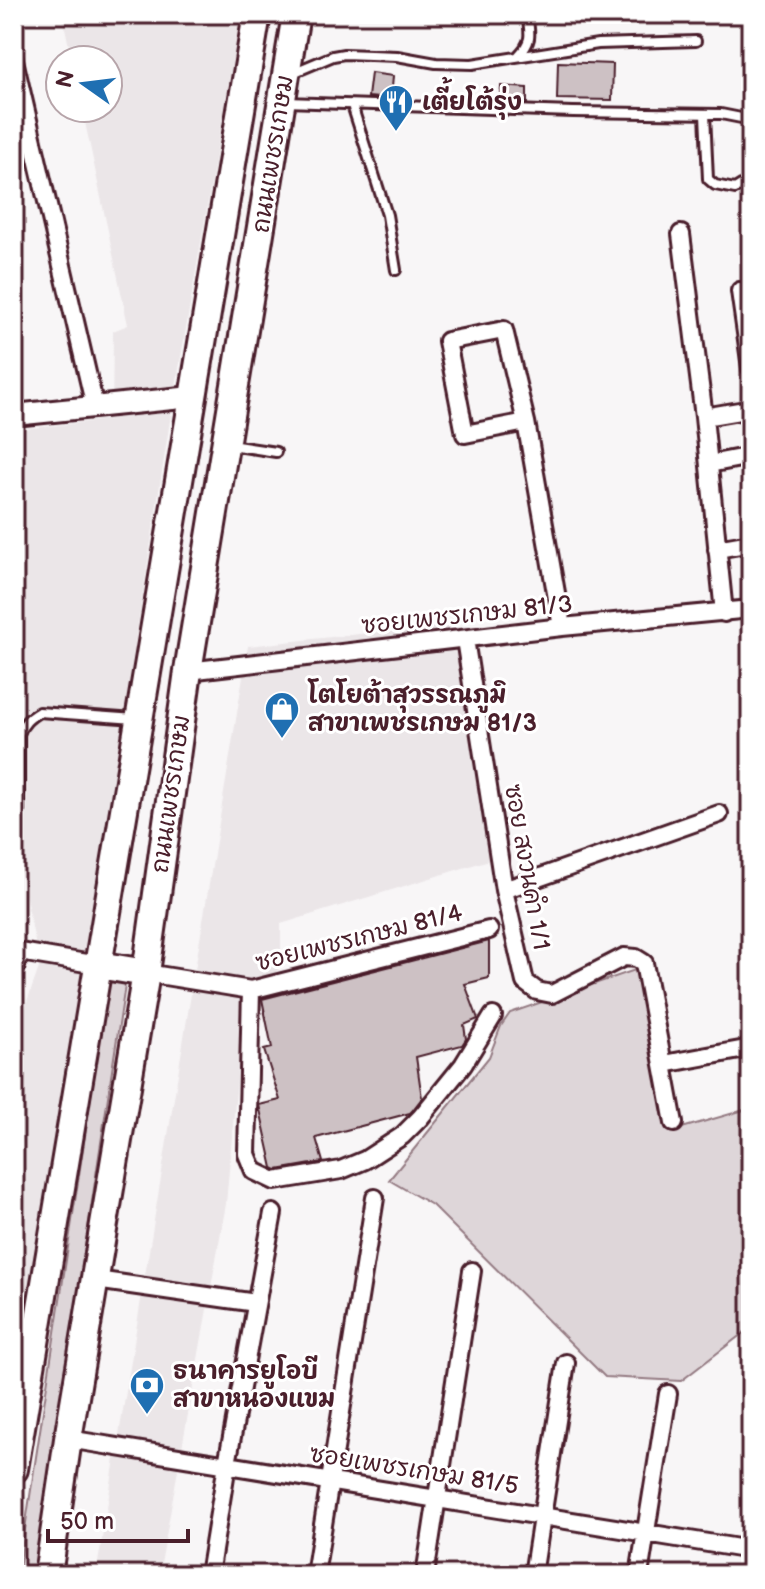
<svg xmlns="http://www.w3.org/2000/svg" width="765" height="1589" viewBox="0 0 765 1589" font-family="'Balsamiq Sans','Playpen Sans Thai',sans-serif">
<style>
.built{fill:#ebe6e8}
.green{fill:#ded6d9;stroke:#947a82;stroke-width:2}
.building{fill:#cdc1c4;stroke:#4a1f2b;stroke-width:2}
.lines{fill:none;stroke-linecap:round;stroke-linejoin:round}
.service-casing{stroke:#4a1f2b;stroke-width:14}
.minor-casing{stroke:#4a1f2b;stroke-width:22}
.tertiary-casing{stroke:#4a1f2b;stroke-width:26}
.primary-casing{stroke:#4a1f2b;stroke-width:32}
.service{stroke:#fff;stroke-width:8}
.minor{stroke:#fff;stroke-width:16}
.tertiary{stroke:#fff;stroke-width:20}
.primary{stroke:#fff;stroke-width:26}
.labels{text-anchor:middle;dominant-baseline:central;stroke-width:6;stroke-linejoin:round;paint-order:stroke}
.poi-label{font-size:24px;font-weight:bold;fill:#4a1f2b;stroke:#fff;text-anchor:start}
.street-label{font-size:24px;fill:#4a1f2b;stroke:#fff}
</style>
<rect width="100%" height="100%" fill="#f8f6f7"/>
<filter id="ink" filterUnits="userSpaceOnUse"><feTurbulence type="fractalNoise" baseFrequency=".0125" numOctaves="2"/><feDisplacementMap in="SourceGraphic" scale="16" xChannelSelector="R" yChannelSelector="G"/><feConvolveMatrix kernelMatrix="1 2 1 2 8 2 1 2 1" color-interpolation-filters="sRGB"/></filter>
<g filter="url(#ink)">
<path class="built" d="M62 14H241L171 414 84 973 14 1404V1038L40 965 14 842V430L112 419 113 331 128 325 82 108H108V60H72Z
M452 624 489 860 281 924V967L244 1002 226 1204 159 1575H96L248 646Z"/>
<path class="green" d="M635 970 682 1128 751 1108V1327L681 1381 605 1377 432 1205 389 1180 489 1057 501 1026 510 1013Z
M109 978 126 979 35 1575H18Z"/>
<path class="building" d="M558 62 613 64 612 100 557 99Z
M371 73 393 76 391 99 368 97Z
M501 86 527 88V103L500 102Z
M489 941V978L465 984 478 1019 464 1025 466 1039 462 1045 416 1057 422 1098 412 1111 410 1113 316 1138 323 1162 277 1170 273 1168 259 1105 280 1100 264 1050 272 1048 262 999Z"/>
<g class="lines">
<g class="service-casing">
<path id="service" d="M518 56C533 41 530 34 527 14
M290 74 333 56 344 54 397 56 436 63 472 64 598 44 696 41
M286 102 573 112 721 114 751 120
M352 105 387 215 396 270
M705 114 708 179 715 185 735 189 751 179
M230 445 276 452
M19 810V734C23 723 29 718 39 712L135 719"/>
</g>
<g class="minor-casing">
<path id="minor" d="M14 60 95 407
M681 234 704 417 724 613
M740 291 751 368
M704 417 751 409
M526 422 465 434 447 341 504 330 526 422 562 627
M709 464 751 456
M717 549 751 543
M465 639 504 890 525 982 537 991 552 994 624 957 636 958 644 963 674 1123
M188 671 562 627 751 609
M504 890 719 814
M14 951 98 965
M14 972 20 952
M146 973 251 990 489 930
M251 990 247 1154 254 1171 275 1181 341 1170 365 1160 402 1136 420 1118 463 1065 493 1016
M664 1064 751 1048
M96 1280 256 1303
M68 1439 751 1550
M209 1575 227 1464 273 1213
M315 1575 375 1198
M425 1575 472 1271
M533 1575 566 1363
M639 1575 668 1394
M747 1575 751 1548"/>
</g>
<g class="tertiary-casing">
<path id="tertiary" d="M14 415 192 397"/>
</g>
<g class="primary-casing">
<path id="primary" d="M98 965 146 973
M14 1469 257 14
M48 1575 68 1439 146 973 188 671 296 14"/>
</g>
<use href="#service" class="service"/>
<use href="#minor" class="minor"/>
<use href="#tertiary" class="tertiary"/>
<use href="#primary" class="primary"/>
</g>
</g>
<defs>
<g id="restaurant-pin" transform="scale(1.8)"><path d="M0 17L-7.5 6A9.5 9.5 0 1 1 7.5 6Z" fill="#1f6fb2" stroke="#fff"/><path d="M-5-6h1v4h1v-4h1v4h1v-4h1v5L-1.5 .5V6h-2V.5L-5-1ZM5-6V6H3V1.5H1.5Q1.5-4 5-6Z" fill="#fff"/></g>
<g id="shop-pin" transform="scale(1.8)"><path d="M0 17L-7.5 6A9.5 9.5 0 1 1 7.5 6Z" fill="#1f6fb2" stroke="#fff"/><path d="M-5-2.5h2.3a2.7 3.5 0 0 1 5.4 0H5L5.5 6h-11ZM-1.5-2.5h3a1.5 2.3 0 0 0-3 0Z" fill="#fff"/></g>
<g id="bank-pin" transform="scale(1.8)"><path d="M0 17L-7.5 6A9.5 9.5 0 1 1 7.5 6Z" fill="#1f6fb2" stroke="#fff"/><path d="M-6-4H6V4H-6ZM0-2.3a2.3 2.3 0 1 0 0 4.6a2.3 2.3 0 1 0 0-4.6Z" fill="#fff"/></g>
</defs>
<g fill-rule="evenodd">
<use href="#restaurant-pin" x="396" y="102"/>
<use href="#shop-pin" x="282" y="709"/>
<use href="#bank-pin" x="147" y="1385"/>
</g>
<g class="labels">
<g class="poi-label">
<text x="422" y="102">เตี้ยโต้รุ่ง</text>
<text x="308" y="695">โตโยต้าสุวรรณภูมิ<tspan x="308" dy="28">สาขาเพชรเกษม 81/3</tspan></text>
<text x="173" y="1371">ธนาคารยูโอบี<tspan x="173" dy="28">สาขาหนองแขม</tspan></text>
</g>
<g class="street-label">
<text transform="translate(273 154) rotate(-81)">ถนนเพชรเกษม</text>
<text transform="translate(467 615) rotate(-6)">ซอยเพชรเกษม 81/3</text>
<text transform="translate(171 794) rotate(-82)">ถนนเพชรเกษม</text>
<text transform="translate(527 867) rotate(80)">ซอย สงวนคำ 1/1</text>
<text transform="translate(359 938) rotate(-14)">ซอยเพชรเกษม 81/4</text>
<text transform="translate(414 1470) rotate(9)">ซอยเพชรเกษม 81/5</text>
</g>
</g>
<rect width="765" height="1589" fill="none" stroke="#fff" stroke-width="48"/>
<rect x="24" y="24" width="717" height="1541" fill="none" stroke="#4a1f2b" stroke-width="3" filter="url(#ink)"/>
<g transform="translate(84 84) rotate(284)"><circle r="38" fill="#ffffff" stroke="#b7a5aa" stroke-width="2"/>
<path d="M0-6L14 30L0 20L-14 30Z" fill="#1f6fb2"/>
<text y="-12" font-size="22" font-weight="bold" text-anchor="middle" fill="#4a1f2b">N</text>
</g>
<path d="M48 1529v12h140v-12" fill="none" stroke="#4a1f2b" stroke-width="4"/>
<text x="60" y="1529" font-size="24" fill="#4a1f2b" stroke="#ffffff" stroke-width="6" paint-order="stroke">50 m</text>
</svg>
